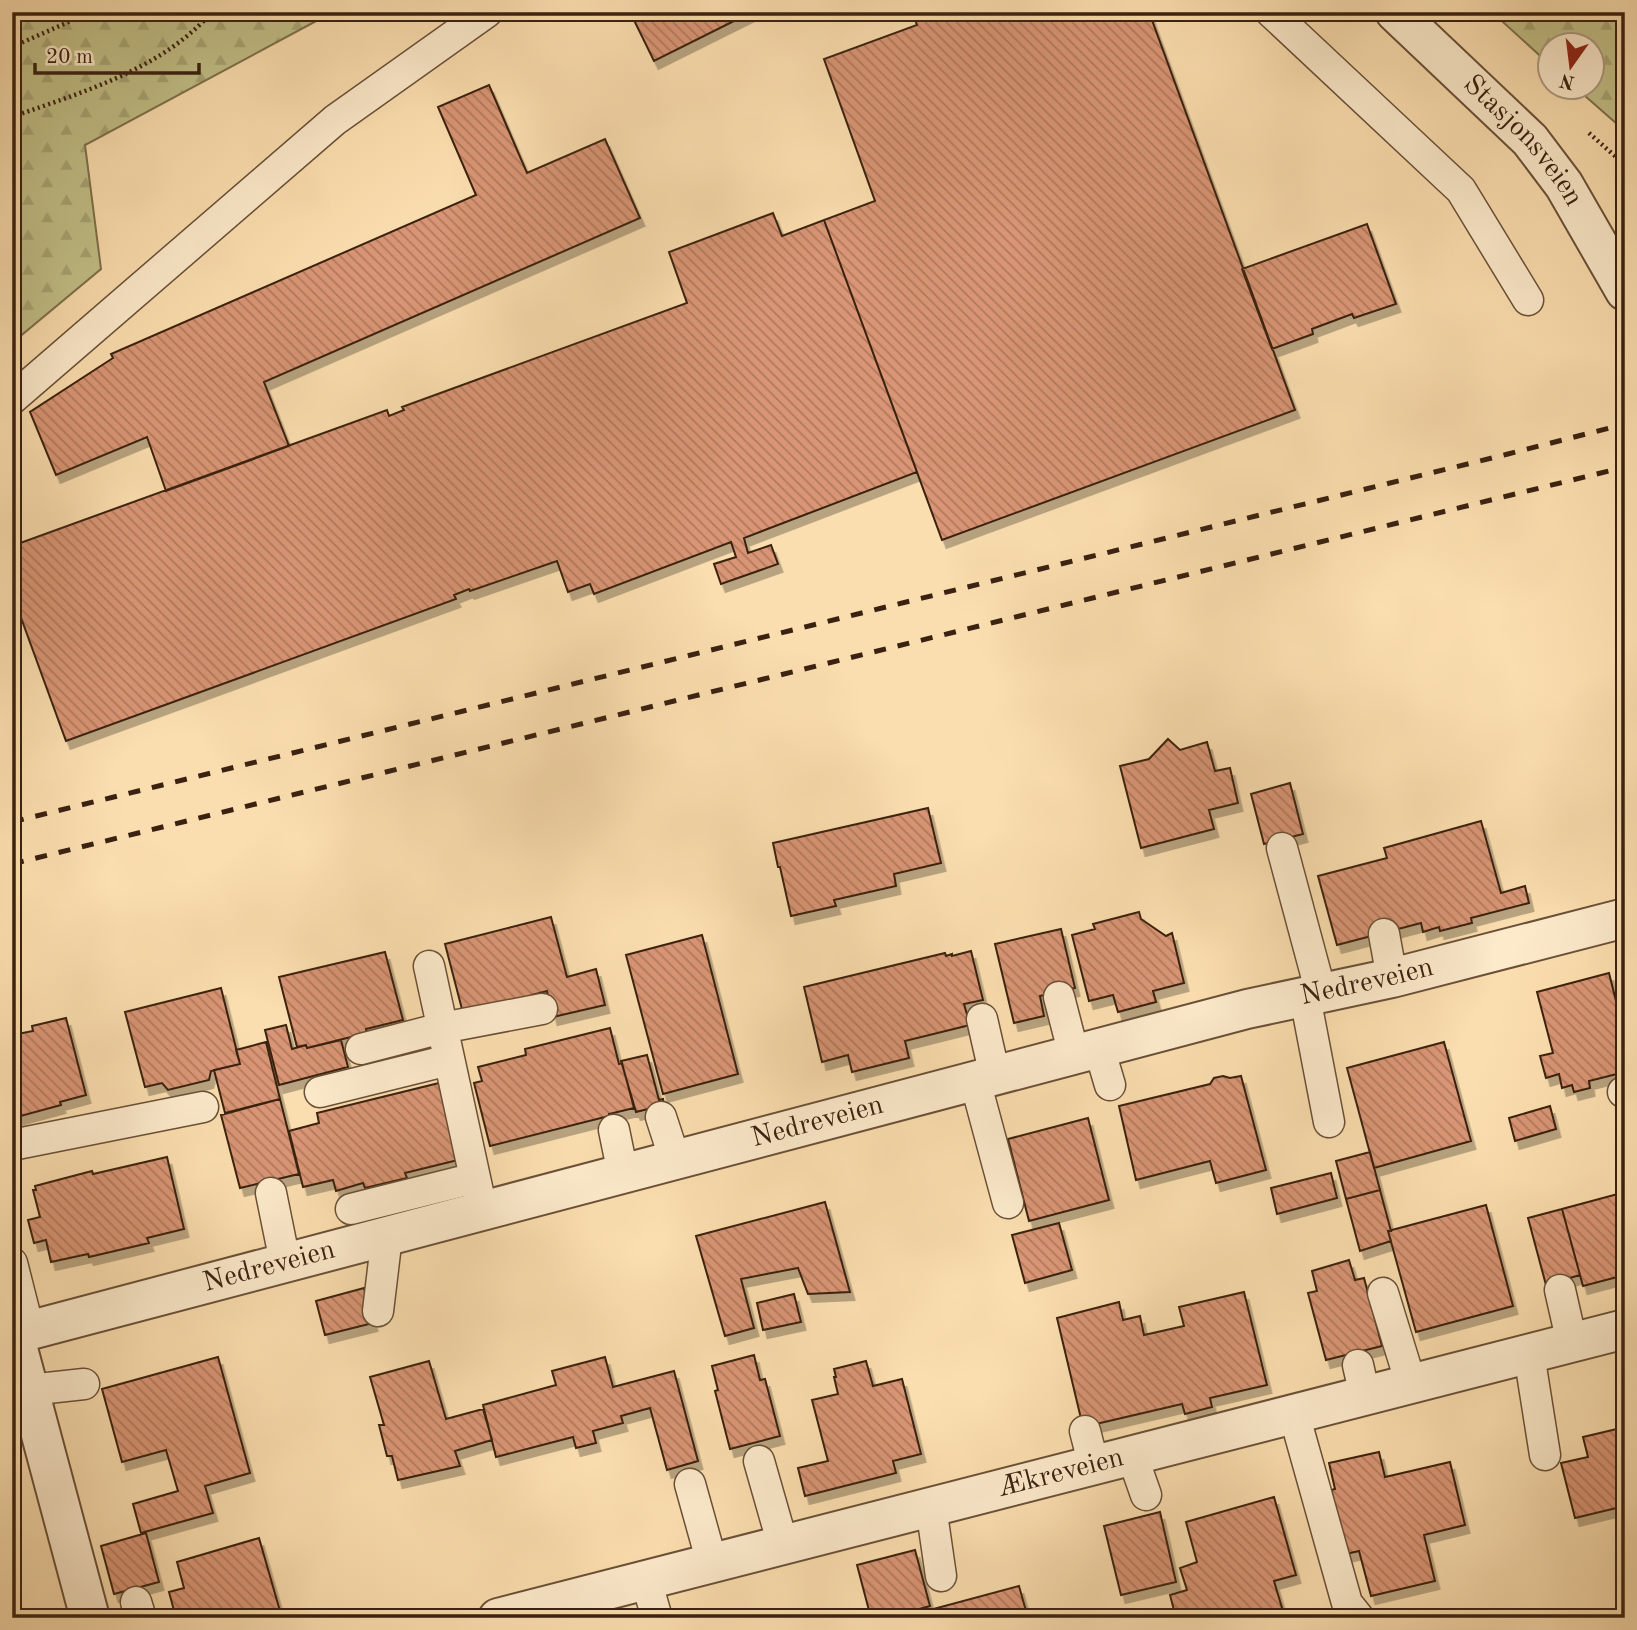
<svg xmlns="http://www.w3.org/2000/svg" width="1637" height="1630" viewBox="0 0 1637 1630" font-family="'Old Standard TT',serif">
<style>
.forest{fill:url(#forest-firs);stroke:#7e704c;stroke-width:2}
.building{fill:url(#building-back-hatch);stroke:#3a2111;stroke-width:2;filter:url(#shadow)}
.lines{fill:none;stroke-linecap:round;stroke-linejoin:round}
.service-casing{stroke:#6a5038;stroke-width:33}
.minor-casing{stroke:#6a5038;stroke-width:42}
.path{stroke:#3a2111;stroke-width:4.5;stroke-dasharray:2 3.5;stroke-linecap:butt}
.service{stroke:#fceacb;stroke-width:30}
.minor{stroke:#fceacb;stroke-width:38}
.rail{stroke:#3a2111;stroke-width:5;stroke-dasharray:12 12;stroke-linecap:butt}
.labels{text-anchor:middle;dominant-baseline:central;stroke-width:5;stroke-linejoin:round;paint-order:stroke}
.street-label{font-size:28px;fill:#3a2111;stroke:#fceacb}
</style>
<defs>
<pattern id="forest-firs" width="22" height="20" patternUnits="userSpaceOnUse" patternTransform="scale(1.75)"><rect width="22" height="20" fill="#c2c088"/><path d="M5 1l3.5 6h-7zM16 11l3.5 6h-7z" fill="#a7a574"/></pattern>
<pattern id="building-back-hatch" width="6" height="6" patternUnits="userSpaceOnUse" patternTransform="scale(1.75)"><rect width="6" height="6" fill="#d99574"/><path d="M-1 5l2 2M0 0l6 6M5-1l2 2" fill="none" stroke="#b1795e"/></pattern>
<filter id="shadow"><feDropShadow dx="4.5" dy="8" stdDeviation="0" flood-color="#0004"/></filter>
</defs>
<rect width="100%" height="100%" fill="#fbdeaf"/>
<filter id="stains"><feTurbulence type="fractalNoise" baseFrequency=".00286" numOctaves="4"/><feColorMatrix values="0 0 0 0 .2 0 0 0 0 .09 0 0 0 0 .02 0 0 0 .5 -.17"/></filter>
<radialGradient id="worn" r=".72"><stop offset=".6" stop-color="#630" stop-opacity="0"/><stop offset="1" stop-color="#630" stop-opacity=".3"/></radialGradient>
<path class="forest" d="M12 12H333L85 145 101 269 12 343Z
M1492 12H1625V131L1576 88H1592V46H1550L1549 64Z"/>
<path class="building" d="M630 12H752L654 61Z
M912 12H1149L1295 410 942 540 824 220 875 201 824 59 917 25Z
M489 85 527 173 605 139 640 218 264 382 289 446 166 491 147 437 56 475 30 412 113 358 111 354 476 195 438 107Z
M773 213 782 236 824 220 917 472 744 538 748 553 771 545 778 564 721 584 714 564 736 557 731 542 594 594 590 584 568 592 557 561 470 591 469 589 454 595 456 599 66 741 12 593V546L387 410 389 416 404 410 402 407 687 303 669 252Z
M1367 224 1396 304 1354 318 1352 314 1312 329 1313 334 1272 349 1242 269Z
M1168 739 1180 750 1207 742 1215 771 1230 768 1238 803 1209 810 1214 829 1141 848 1120 766 1149 759Z
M1290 783 1303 834 1264 844 1251 794Z
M928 808 941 863 894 874 896 886 834 900 836 906 791 916 780 867H778L773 843Z
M1481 821 1501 893 1525 886 1529 903 1471 918 1472 923 1440 931 1439 927 1423 932 1421 923 1337 945 1318 876 1387 858 1384 848Z
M1139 912 1141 919 1166 936 1172 933 1184 983 1153 991 1156 1002 1118 1012 1113 995 1089 1001 1072 935 1095 929 1093 924Z
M551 917 567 977 596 969 605 1005 553 1017 547 991 532 995 533 998 463 1013 445 944Z
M1061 929 1075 988 1040 996 1044 1016 1014 1023 995 944Z
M702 935 738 1074 663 1094 626 955Z
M971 951 983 1000 964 1004 970 1025 905 1041 909 1058 852 1072 848 1055 822 1062 804 987 945 953 946 956 952 954V956Z
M385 952 403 1020 366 1029 367 1033 307 1048 306 1045 297 1047 279 977Z
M1609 973 1617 1005 1625 1003V1072L1589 1081 1590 1088 1574 1092 1572 1085 1562 1088 1559 1074 1546 1078 1540 1056 1553 1053 1537 992Z
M221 988 240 1064 211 1071 209 1080 168 1090 162 1083 145 1087 125 1012Z
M66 1018 86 1095 60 1102 61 1105 17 1117V1113L12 1114V1035L33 1031 32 1026Z
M286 1025 292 1049 306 1045 307 1048 341 1040 348 1067 279 1085 265 1030Z
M610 1028 619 1064 622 1063 634 1108 609 1114V1116L490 1146 474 1083 482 1081 478 1067 526 1055 525 1049Z
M266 1042 280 1099 225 1113 214 1070 240 1064 236 1050Z
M1444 1042 1471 1141 1374 1168 1347 1068Z
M647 1055 659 1100 663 1099 664 1105 636 1112 621 1061Z
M1223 1076 1230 1078 1241 1076 1266 1170 1216 1183 1210 1161 1136 1180 1119 1106 1210 1084 1214 1078Z
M439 1083 458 1160 405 1173 407 1178 365 1188 363 1183 336 1191 333 1180 303 1187 289 1131 319 1123 317 1113Z
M280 1099 299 1174 240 1188 221 1115Z
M1550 1106 1556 1129 1515 1141 1509 1118Z
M1088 1118 1109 1200 1029 1221 1008 1139Z
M1370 1152 1380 1190 1346 1199 1336 1161Z
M167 1157 184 1229 147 1238 149 1243 89 1257 88 1254 51 1262 46 1240 34 1243 28 1220 40 1217 33 1190H36L35 1186 92 1171 93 1174Z
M1331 1173 1337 1198 1277 1214 1271 1188Z
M1380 1190 1391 1231H1388L1391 1241 1360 1251 1346 1199Z
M1625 1192V1275L1583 1286 1562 1209Z
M825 1202 850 1292 808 1294 798 1268 741 1279 754 1328 725 1336 696 1236Z
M1486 1205 1513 1306 1416 1332 1388 1231Z
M1562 1209 1580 1275 1546 1285 1528 1218Z
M1059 1223 1072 1270 1025 1283 1012 1235Z
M1349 1260 1355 1280 1364 1278 1382 1346 1326 1360 1308 1293 1317 1291 1312 1271Z
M364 1288 373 1323 325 1335 316 1301Z
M1244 1292 1267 1385 1210 1398 1212 1407 1185 1414 1182 1404 1083 1427 1057 1318 1119 1302 1123 1320 1140 1316 1144 1335 1184 1326 1179 1307Z
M794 1294 801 1322 763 1330 757 1303Z
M754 1355 760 1380 765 1379 780 1436 730 1449 715 1391 718 1390 712 1366Z
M218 1357 250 1473 205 1486 213 1513 141 1533 133 1504 178 1491 166 1450 122 1462 102 1389Z
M605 1357 613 1387 674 1371 698 1461 667 1470 650 1408 621 1416 623 1423 593 1431 596 1443 576 1448 573 1437 496 1457 483 1405 556 1385 552 1371Z
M429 1361 446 1419 483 1409 492 1440 455 1451 460 1466 398 1480 392 1456H387L379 1425H384L370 1377Z
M866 1361 873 1386 902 1379 921 1454 893 1461 896 1473 805 1496 798 1468 828 1461 812 1400 838 1394 834 1377H836L834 1369Z
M1625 1427V1506L1575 1518 1561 1463 1588 1457 1583 1437Z
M1379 1452 1385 1477 1450 1462 1465 1525 1424 1535 1435 1581 1371 1596 1359 1551 1346 1554 1331 1490 1335 1489 1329 1463Z
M1274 1497 1296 1575 1274 1581 1285 1618H1176L1170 1595 1187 1590 1180 1568 1197 1562 1186 1522Z
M1160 1512 1176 1582 1121 1595 1104 1526Z
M1625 1525V1547L1619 1527Z
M146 1533 159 1582 114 1594 101 1546Z
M259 1538 282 1618H176L169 1592 184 1588 177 1562Z
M915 1550 930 1606 888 1618H871L857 1565Z
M1019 1586 1028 1618H900Z"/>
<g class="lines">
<g class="service-casing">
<path id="service" d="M1271 12 1461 190 1528 300
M12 399 335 120 487 12
M1282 848 1321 993
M1384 934 1392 978
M429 966 482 1210
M1059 997 1074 1055
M1305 997 1329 1122
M982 1019 995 1076
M1099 1048 1110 1085
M361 1049 442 1028 542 1009
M975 1081 1008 1203
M320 1092 449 1060
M1623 1092H1625
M661 1117 675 1160
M614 1130 623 1174
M12 1145 203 1107
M271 1193 285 1262
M351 1209 475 1178
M12 1263 29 1330
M1560 1290 1572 1343
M1383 1293 1411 1384
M378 1311 387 1236
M1529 1354 1545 1455
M1358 1365 1365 1396
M29 1390 84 1384
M1294 1414 1347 1603 1359 1618
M1085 1431 1094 1466
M1132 1455 1146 1495
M759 1461 783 1545
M690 1484 712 1563
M931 1507 941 1576
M646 1580 657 1618
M136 1602 141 1618"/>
</g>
<g class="minor-casing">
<g id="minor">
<path id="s1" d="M1395 12 1530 140 1564 185 1625 291"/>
<path d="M14 1334 90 1618"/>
<path id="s2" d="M12 1335 1247 1009 1392 978 1625 918"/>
<path id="s3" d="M498 1618 1625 1329"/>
</g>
</g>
<path class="path" d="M12 47 91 12
M12 117C82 92 161 70 212 12
M1589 133 1625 165"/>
<use href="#service" class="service"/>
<use href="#minor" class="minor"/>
<path class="rail" d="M12 822 1508 454 1625 424
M12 864 1625 467"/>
</g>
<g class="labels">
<g class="street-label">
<text stroke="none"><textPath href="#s1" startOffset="182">Stasjonsveien</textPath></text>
<text stroke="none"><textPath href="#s2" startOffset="1400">Nedreveien</textPath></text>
<text stroke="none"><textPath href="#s2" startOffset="833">Nedreveien</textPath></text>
<text stroke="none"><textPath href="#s2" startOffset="266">Nedreveien</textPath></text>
<text stroke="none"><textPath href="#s3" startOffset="581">Ækreveien</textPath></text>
</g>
</g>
<rect width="1637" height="1630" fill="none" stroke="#fbdeaf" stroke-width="42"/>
<rect x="14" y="14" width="1609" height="1602" fill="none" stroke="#3a2111" stroke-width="3.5"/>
<rect x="21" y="21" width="1595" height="1588" fill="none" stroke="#3a2111" stroke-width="2"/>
<g transform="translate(1571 66) rotate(194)"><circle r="33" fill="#fceacb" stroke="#ae9a81" stroke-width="2"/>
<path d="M0-5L12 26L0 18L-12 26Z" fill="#8f2418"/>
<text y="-10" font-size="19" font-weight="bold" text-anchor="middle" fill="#3a2111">N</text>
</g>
<path d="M35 63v10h164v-10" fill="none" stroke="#3a2111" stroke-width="3.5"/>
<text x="46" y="63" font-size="21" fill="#3a2111" stroke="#fceacb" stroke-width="5" paint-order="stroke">20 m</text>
<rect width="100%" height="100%" filter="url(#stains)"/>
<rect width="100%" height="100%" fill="url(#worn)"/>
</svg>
